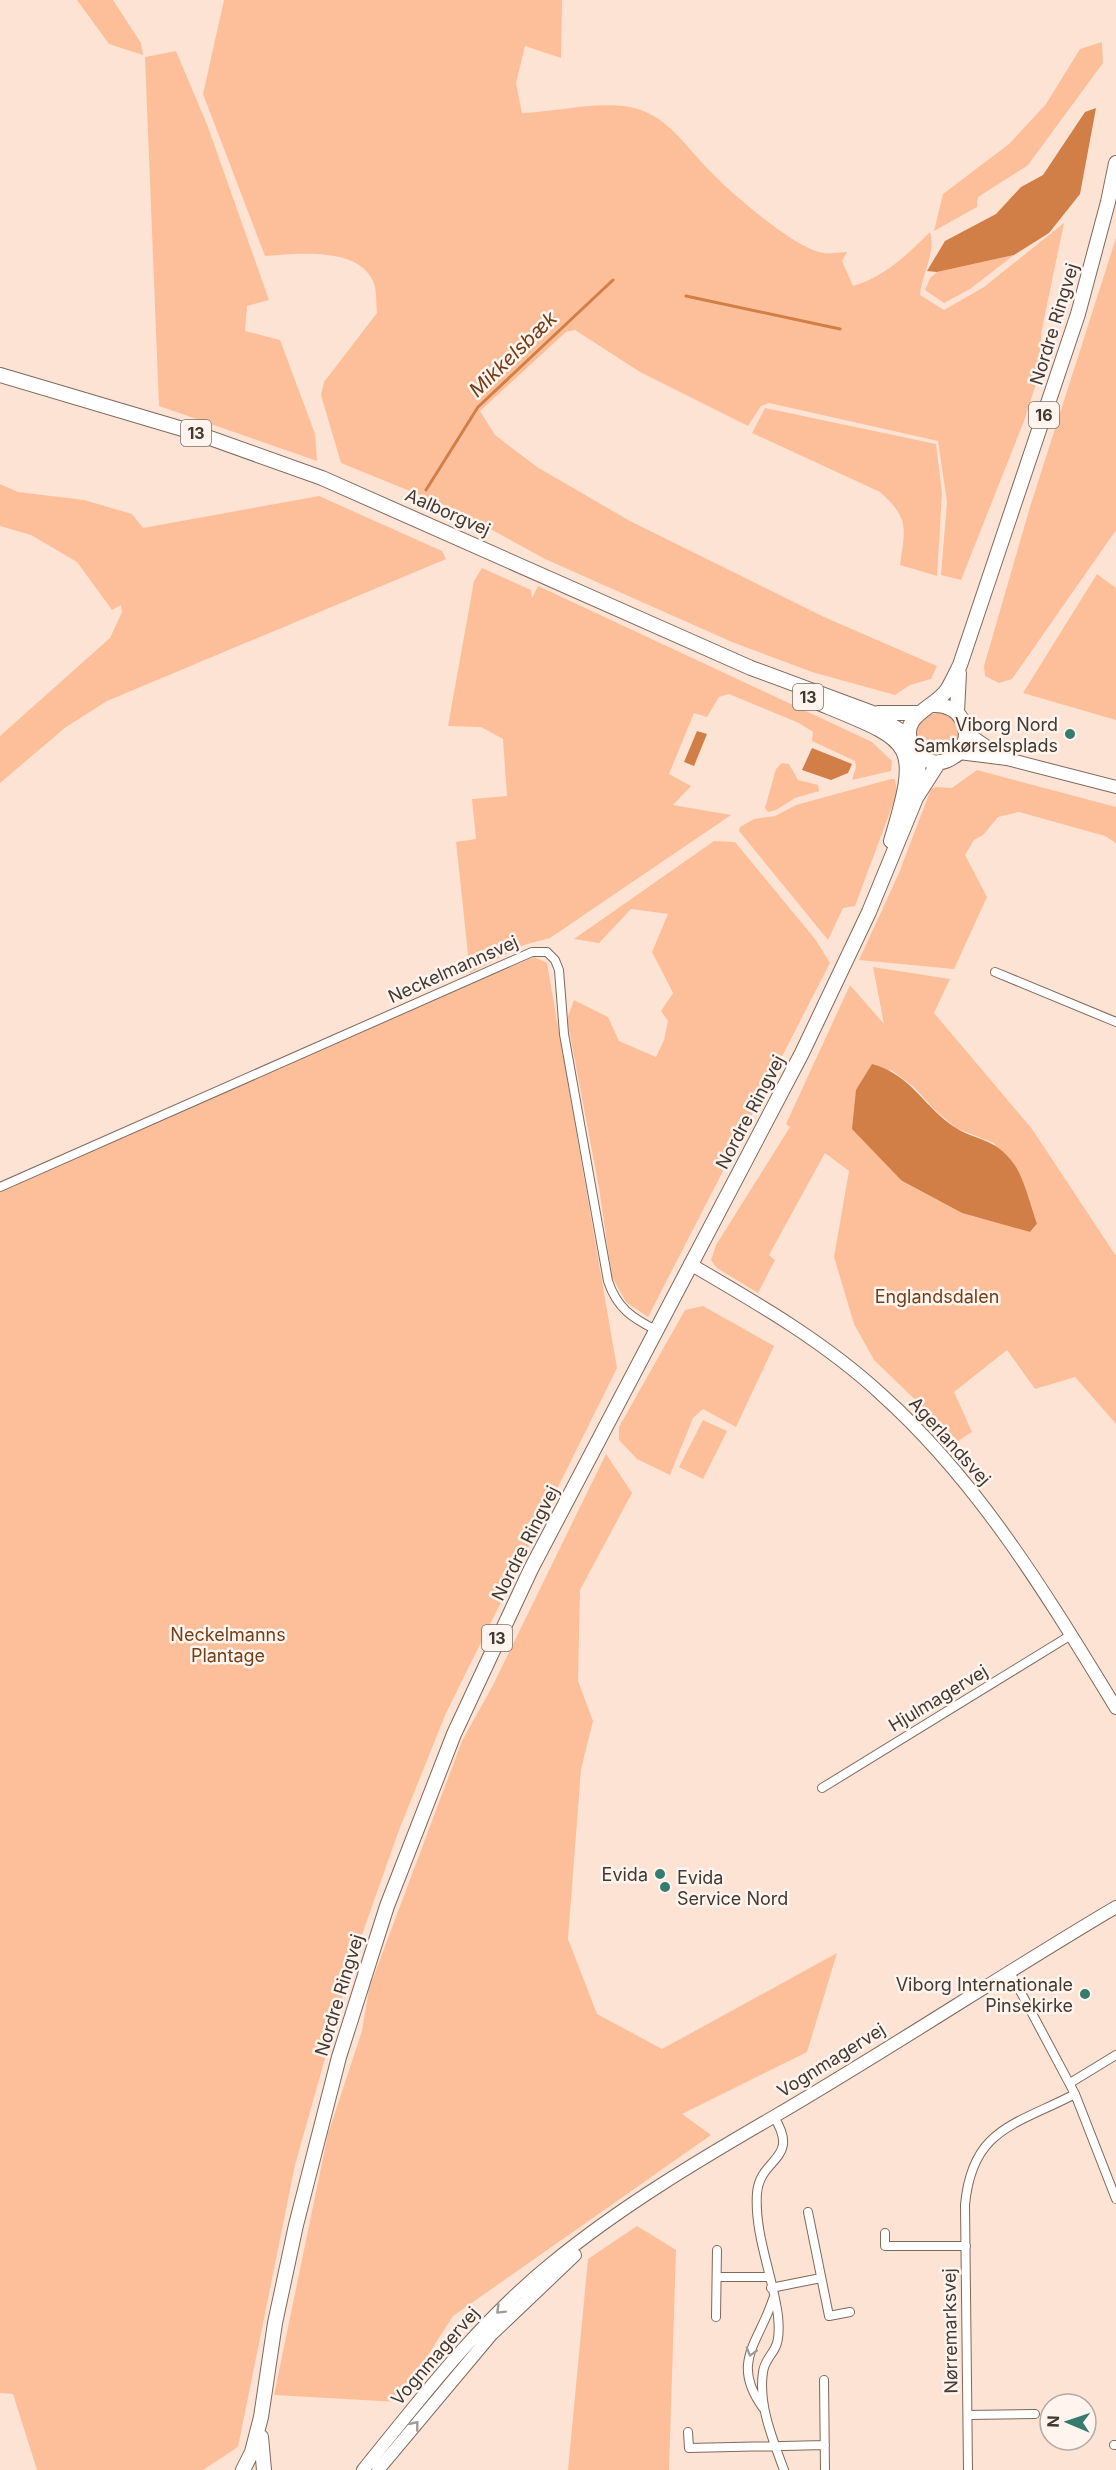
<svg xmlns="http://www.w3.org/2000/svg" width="1116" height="2470" viewBox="0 0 1116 2470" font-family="Inter,sans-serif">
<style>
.green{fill:#fdbf99;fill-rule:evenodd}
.water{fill:#d17e47}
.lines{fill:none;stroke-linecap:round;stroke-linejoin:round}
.stream{stroke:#d17e47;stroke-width:3}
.street-casing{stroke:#7f695c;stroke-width:10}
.secondary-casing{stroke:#7f695c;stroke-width:14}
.primary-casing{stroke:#7f695c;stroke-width:16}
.street{stroke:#fff;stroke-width:8}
.secondary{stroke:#fff;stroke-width:12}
.primary{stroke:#fff;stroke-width:14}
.oneway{stroke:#a19c99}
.poi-dot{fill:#367b6f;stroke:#fff4ee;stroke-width:2}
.labels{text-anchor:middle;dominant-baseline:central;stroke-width:5;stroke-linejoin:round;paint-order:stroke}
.shield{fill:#fff4ee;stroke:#7b716b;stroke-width:1.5}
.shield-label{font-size:16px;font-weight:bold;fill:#433933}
.street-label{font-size:18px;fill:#433933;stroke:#fff4ee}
.poi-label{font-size:18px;fill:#433933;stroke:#fff4ee;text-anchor:end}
.park-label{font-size:18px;fill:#743d15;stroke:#fff4ee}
.water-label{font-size:20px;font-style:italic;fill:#743d15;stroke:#fff4ee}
</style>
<rect width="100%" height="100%" fill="#fde3d4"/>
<path class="green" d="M77 0H113L141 43 143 55 109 44Z
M224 0H562L561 58 525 46 516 83 522 113C557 112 608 98 641 110 671 121 688 149 709 170 731 193 795 249 824 253 832 254 840 252 847 252L842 261 853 286C884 277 907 255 930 232 936 252 922 274 920 295L944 310 984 287 1064 223 1041 334 1042 365 1024 421 961 580 941 575 947 502 938 441 769 403 761 406 748 426 640 372 575 330 566 332 480 411 495 435 537 467 630 521 824 617 937 666 931 679 910 685 895 695 812 672 732 642 545 559 454 509 341 463 321 395 324 382 377 313C376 304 377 289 373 281 357 246 296 254 265 256L203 94Z
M1102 42 1103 63 1028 165 978 197 977 207 934 231 943 194 1009 144 1046 104 1080 49Z
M176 51 208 127 269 300 247 306 245 331 280 340 315 434 317 461 159 406 145 57Z
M1116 238V530L1012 679 999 683 985 676 984 666 1030 507Z
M1014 255 970 289 944 303 925 290 930 278 937 272Z
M765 408 936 444 942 493 937 576 900 565C905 528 910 519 880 492L752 433Z
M0 484 18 492 84 500 132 514 143 528 319 496 442 551 446 559 107 701 66 727 0 783V736L110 638 122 612 121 605 112 610 77 562 31 535 0 526Z
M482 568 531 590 532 598 538 586 872 742 892 761 891 771 852 780 856 767 855 761 812 741 813 732 799 723 729 694 719 697 707 717 694 713 669 774 691 786 673 805 731 815 550 938 524 945 470 973 456 842 476 839 472 799 507 796 503 739 481 727 448 726 474 581Z
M1097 574 1116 588V720L1023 693Z
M917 734a21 21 0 1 1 42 0a21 21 0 1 1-42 0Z
M782 763 789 764 798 780 818 785 819 791 795 798 776 810 768 812 765 808 776 769Z
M977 770 1116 807V843L1105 836 1019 812 998 817 983 835 974 840 965 855 987 897 954 969 859 960 899 873 931 789 936 787 952 788Z
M891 779H895L897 793 855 906 843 908 828 940 739 831 740 827 754 819 775 816 796 805Z
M714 841 735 842 815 939 830 963 648 1317 626 1302 612 1277 599 1188 567 1019 574 1000 608 1017 619 1041 656 1057 664 1040 668 1021 661 1011 673 993 652 952 668 914 631 909 599 943 574 939Z
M534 957 547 963 617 1368 446 1713 399 1830 352 1963 295 2165 238 2447 203 2470H37L13 2394 0 2393V1189Z
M873 967 950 979 934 1013 1032 1129 1116 1256V1424L1075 1377 1035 1389 1007 1350 954 1392 972 1432 958 1441 874 1360 854 1324 834 1257 849 1171 825 1153 769 1255 775 1260 758 1293 717 1268 711 1260 716 1245 790 1127 786 1124 850 985 884 1024ZM890 1069 914 1087 935 1110 956 1128 994 1143 1026 1195 1037 1225 1030 1232 962 1213 901 1181Z
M703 1306 774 1346 736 1427 703 1409 693 1418 670 1475 637 1459 619 1440V1427L685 1310Z
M703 1420 727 1431 703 1479 679 1467Z
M606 1454 632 1493 580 1590 578 1681 593 1721 581 1769 568 1939 597 2014 662 2049 837 1953 807 2052 682 2114 711 2135 453 2316 398 2402 274 2395 328 2134 362 2031 369 1989 462 1741 492 1687Z
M637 2226 676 2250 669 2470H568L588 2259Z"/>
<path class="water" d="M1096 108 1080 194 1049 233 1014 255 937 272 927 271 945 241 996 214 1021 187 1043 175 1085 112Z
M697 731 707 734 694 766 684 762Z
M812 748 852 764 848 773 831 780 802 770Z
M872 1064C912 1075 923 1107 956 1128 979 1142 994 1137 1014 1164 1024 1178 1031 1207 1037 1224L1030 1232 962 1213 902 1181 852 1129 856 1090Z"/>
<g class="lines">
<path class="stream" d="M686 296 840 329
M426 490 478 407 613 280"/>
<g class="street-casing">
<path id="street" d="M995 972 1116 1022
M0 1187 532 952H547L555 960 559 970 564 1034 608 1281C617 1308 632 1318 656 1330
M822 1788 1071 1635
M1009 1970 1075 2094 1116 2199
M1070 2083 1116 2055
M774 2117C801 2160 760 2157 757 2193 754 2234 773 2276 778 2316 779 2326 780 2339 775 2348 771 2356 764 2362 763 2372 758 2405 773 2440 784 2470
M808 2212 829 2316 850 2312
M885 2233V2246H966
M717 2277H769
M771 2288 821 2278
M716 2317 717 2250
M824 2380 825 2470
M763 2408C730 2362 759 2343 773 2299
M968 2415 1035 2414
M688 2432 689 2448 825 2445
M1114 2445H1116
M968 2470 965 2205C972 2128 1016 2125 1075 2094"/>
</g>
<g class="secondary-casing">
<path id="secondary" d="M967 733 1001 756
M959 753 1007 759 1116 787
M690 1264C757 1303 825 1342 882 1395 980 1483 1048 1597 1116 1708
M363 2470C422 2397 479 2322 552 2263 620 2207 699 2160 775 2116 890 2049 1001 1975 1116 1907
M378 2470 491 2335 575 2255"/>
</g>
<g class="primary-casing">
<path id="primary" d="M0 375 196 433 322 478 751 668 870 712 909 736
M821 704C914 742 921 741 891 841
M933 705C961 704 975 731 959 753 951 759 943 764 933 762 924 760 916 755 912 746 898 715 934 709 947 690 952 682 956 673 960 665L1078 314 1108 202 1116 163
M957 712 959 673
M878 713H917
M917 793 919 756
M261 2437 264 2470
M243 2470 252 2452 261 2417 275 2323 296 2225 339 2057 387 1906 454 1734 531 1569 802 1053 869 912 916 798 939 762"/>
</g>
<use href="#street" class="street"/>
<use href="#secondary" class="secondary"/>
<use href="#primary" class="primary"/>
</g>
<defs><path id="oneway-chevron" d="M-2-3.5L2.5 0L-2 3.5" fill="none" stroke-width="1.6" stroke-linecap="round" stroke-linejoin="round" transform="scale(1.5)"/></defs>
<g class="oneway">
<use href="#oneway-chevron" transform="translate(500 2310) rotate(135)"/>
<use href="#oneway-chevron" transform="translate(751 2352) rotate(106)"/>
<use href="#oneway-chevron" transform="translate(415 2425) rotate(-51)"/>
</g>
<g class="poi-dot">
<circle cx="1070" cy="734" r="6"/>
<circle cx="660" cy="1874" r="6"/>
<circle cx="665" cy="1887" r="6"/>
<circle cx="1085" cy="1994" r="6"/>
</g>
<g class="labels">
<g class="shield">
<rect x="1029" y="402" width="30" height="26" rx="4.5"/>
<rect x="181" y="420" width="30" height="26" rx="4.5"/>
<rect x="793" y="684" width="30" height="26" rx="4.5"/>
<rect x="482" y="1625" width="30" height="26" rx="4.5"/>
</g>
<g class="shield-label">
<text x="1044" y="415">16</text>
<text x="196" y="433">13</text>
<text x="808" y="697">13</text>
<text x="497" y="1638">13</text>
</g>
<g class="street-label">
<text transform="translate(1054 324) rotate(-73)">Nordre Ringvej</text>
<text transform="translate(448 512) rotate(24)">Aalborgvej</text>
<text transform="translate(453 969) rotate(-24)">Neckelmannsvej</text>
<text transform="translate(750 1112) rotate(-62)">Nordre Ringvej</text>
<text transform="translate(950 1441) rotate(48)">Agerlandsvej</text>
<text transform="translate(525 1543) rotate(-63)">Nordre Ringvej</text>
<text transform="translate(938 1698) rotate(-31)">Hjulmagervej</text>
<text transform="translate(339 1995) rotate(-73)">Nordre Ringvej</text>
<text transform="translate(831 2060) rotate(-32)">Vognmagervej</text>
<text transform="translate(950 2331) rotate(-91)">Nørremarksvej</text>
<text transform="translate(435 2356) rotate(-49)">Vognmagervej</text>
</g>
<g class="poi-label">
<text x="1058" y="724">Viborg Nord<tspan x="1058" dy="21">Samkørselsplads</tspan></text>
<text x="648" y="1874">Evida</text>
<text x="677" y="1877" text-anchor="start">Evida<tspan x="677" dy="21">Service Nord</tspan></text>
<text x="1073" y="1984">Viborg Internationale<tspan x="1073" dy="21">Pinsekirke</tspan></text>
</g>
<g class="park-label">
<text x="937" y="1296">Englandsdalen</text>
<text x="228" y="1634">Neckelmanns<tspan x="228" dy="21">Plantage</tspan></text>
</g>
<g class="water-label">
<text transform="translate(513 354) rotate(-44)">Mikkelsbæk</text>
</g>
</g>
<g transform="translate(1068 2422) rotate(272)"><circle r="28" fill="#fff4ee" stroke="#b4a9a3" stroke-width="1.5"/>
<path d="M0-4.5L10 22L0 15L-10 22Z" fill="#367b6f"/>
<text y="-9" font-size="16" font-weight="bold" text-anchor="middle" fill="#433933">N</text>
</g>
</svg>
